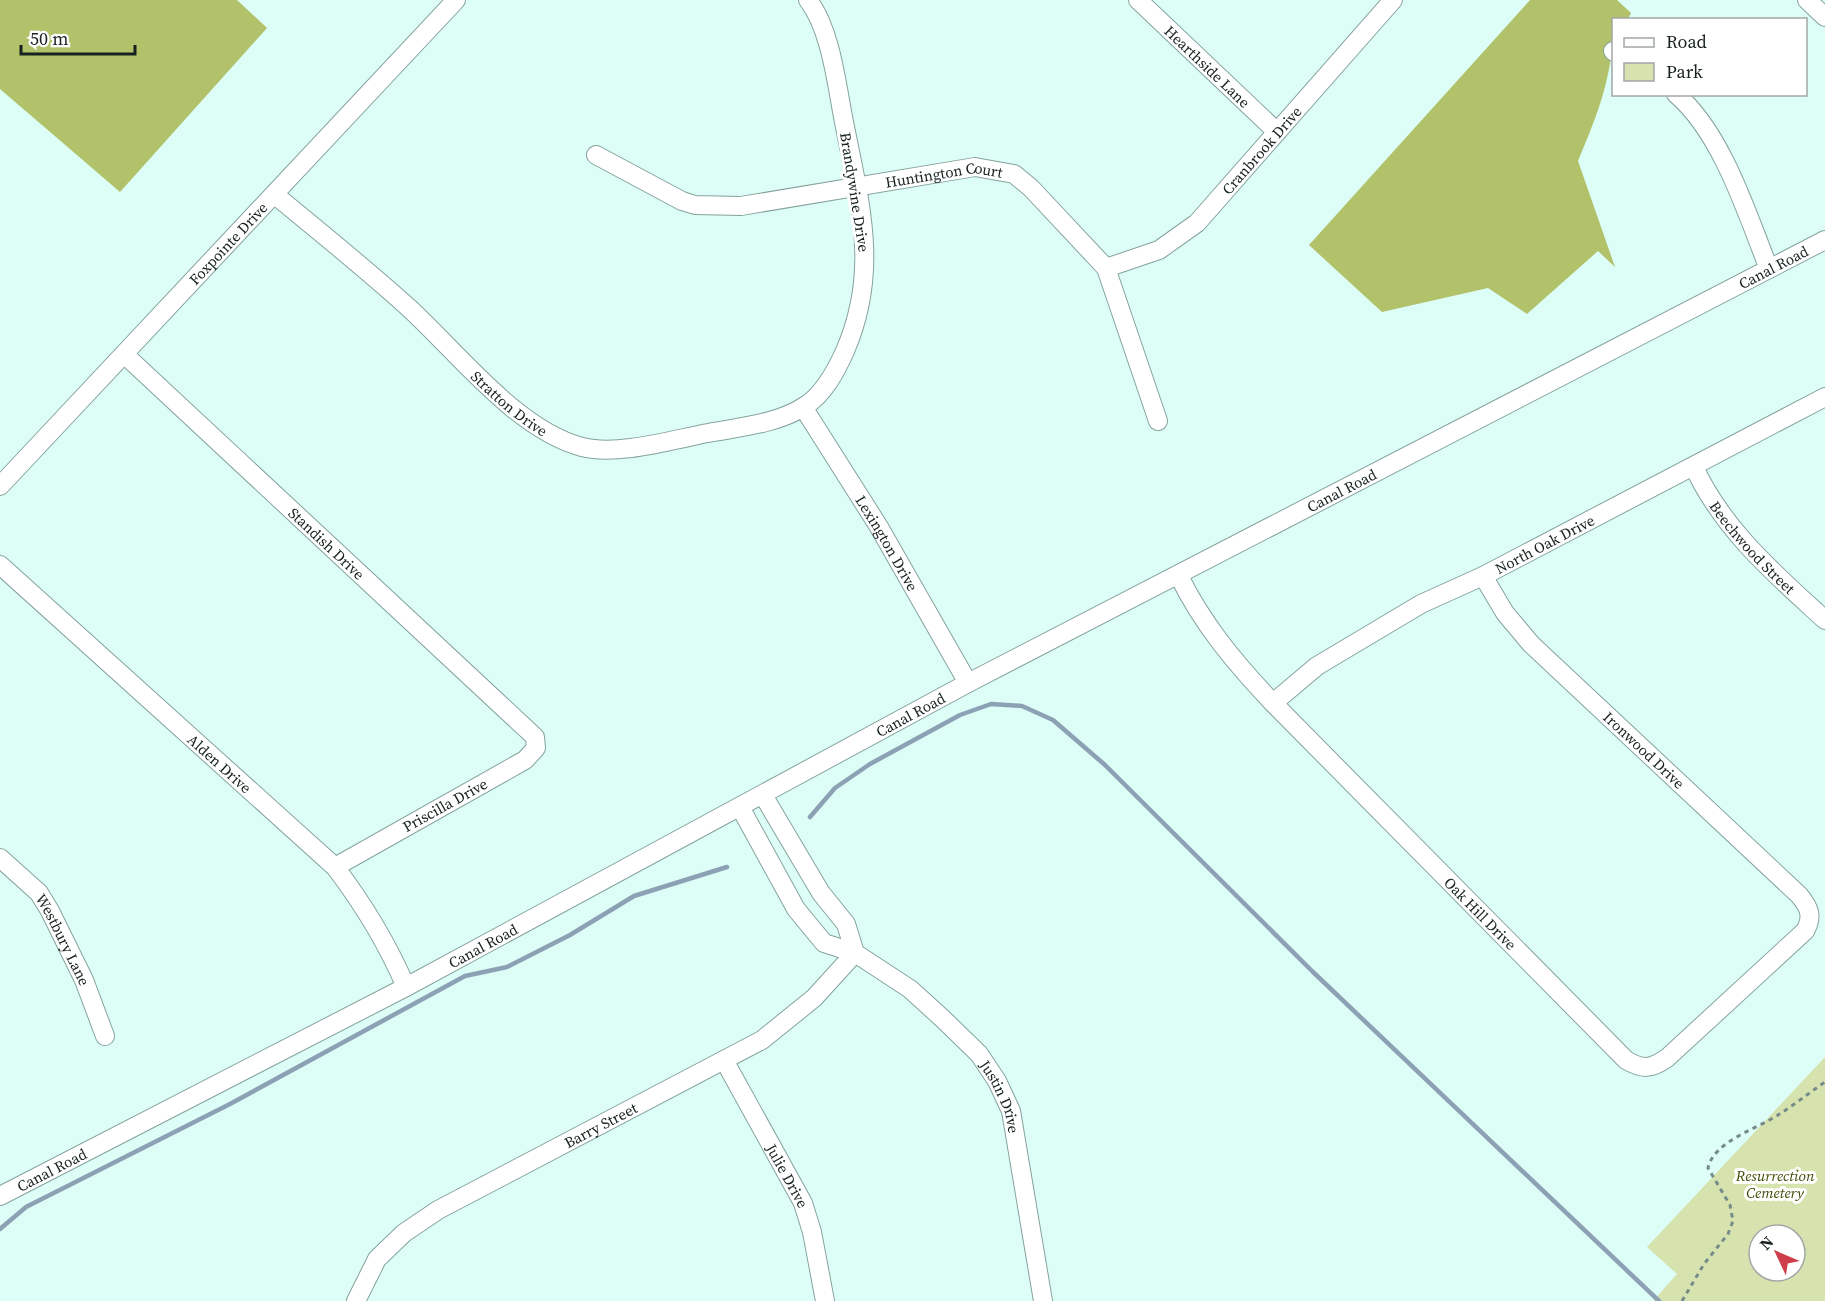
<svg xmlns="http://www.w3.org/2000/svg" width="1825" height="1301" viewBox="0 0 1825 1301" font-family="'Source Serif 4',serif">
<style>
.green{fill:#d7e3af;fill-rule:evenodd}
.forest{fill:#b1c26a}
.lines{fill:none;stroke-linecap:round;stroke-linejoin:round}
.stream{stroke:#8ca2b4;stroke-width:4.5}
.minor-casing{stroke:#85a39d;stroke-width:20}
.path{stroke:#778c88;stroke-width:3;stroke-dasharray:4.5 4.5;stroke-linecap:butt}
.minor{stroke:#fff;stroke-width:18}
.labels{text-anchor:middle;dominant-baseline:central;stroke-width:6;stroke-linejoin:round;paint-order:stroke}
.street-label{font-size:15px;fill:#172220;stroke:#fff}
.park-label{font-size:15px;font-style:italic;fill:#424b07;stroke:#fff}
</style>
<rect width="100%" height="100%" fill="#ddfdf7"/>
<path class="green" d="M1825 1057V1301H1653L1677 1274 1647 1247ZM1759 1235H1795V1271H1759Z"/>
<path class="forest" d="M0 0H237L267 28 120 192 0 89Z
M1530 0H1617L1631 13 1628 19 1614 20C1613 75 1599 111 1578 161L1615 267 1598 251 1527 314 1488 288 1382 312 1309 245Z"/>
<g class="lines">
<path class="stream" d="M810 817 835 788 870 764 960 715 991 704 1022 706 1053 720 1105 765 1313 972 1659 1301
M0 1229 26 1207 230 1104 465 976 507 967 570 935 634 896 727 867"/>
<g class="minor-casing">
<g id="minor">
<path id="s1" d="M1138 0 1277 132"/>
<path d="M1807 0 1825 17"/>
<path d="M1613 51 1614 52"/>
<path d="M1676 94C1722 133 1747 214 1769 269"/>
<path id="s2" d="M596 155 682 201 695 205 741 206 975 167 1014 174 1031 188 1106 268 1158 421"/>
<path id="s3" d="M275 195C320 232 366 269 409 308 458 353 517 430 582 447 618 456 671 440 708 433 740 427 777 424 805 406 824 394 836 371 845 351 879 273 861 207 845 127 837 89 832 31 808 0"/>
<path id="s4" d="M1106 268 1159 250 1197 223 1393 0"/>
<path id="s5" d="M125 355 535 737 536 748 525 760 335 867"/>
<path id="s6" d="M803 407 879 527 968 683"/>
<path id="s7" d="M1694 467C1723 530 1775 574 1825 620"/>
<path id="s8" d="M0 486 456 0"/>
<path id="s9" d="M0 565 335 867C364 905 387 943 406 987"/>
<path id="s10" d="M1179 576C1203 625 1236 664 1273 703L1626 1060C1643 1070 1651 1069 1667 1058L1805 931C1813 917 1810 908 1799 895L1531 644 1505 613 1483 576"/>
<path id="s11" d="M1273 703 1317 666 1421 604 1483 576 1825 397"/>
<path d="M740 807 796 909 824 943 855 953 846 924 821 893 763 795"/>
<path id="s12" d="M0 858 39 893 50 911 84 980 105 1036"/>
<path id="s13" d="M724 1060 803 1203 812 1232 825 1301"/>
<path id="s14" d="M0 1196 406 987 968 683 1825 240"/>
<path id="s15" d="M356 1301 377 1259 404 1233 438 1210 762 1040 814 998 855 953 910 989 943 1019 979 1054 997 1081 1011 1111 1043 1301"/>
</g>
</g>
<path class="path" d="M1682 1301 1704 1264 1728 1234 1733 1221 1730 1205 1708 1168C1714 1141 1757 1129 1778 1115 1794 1105 1809 1093 1825 1082"/>
<use href="#minor" class="minor"/>
</g>
<g class="labels">
<g class="street-label">
<text stroke="none"><textPath href="#s1" startOffset="96">Hearthside Lane</textPath></text>
<text stroke="none"><textPath href="#s4" startOffset="200">Cranbrook Drive</textPath></text>
<text stroke="none"><textPath href="#s2" startOffset="363">Huntington Court</textPath></text>
<text transform="translate(855 192) rotate(81)">Brandywine Drive</text>
<text stroke="none"><textPath href="#s8" startOffset="333">Foxpointe Drive</textPath></text>
<text stroke="none"><textPath href="#s14" startOffset="2002">Canal Road</textPath></text>
<text stroke="none"><textPath href="#s3" startOffset="314">Stratton Drive</textPath></text>
<text stroke="none"><textPath href="#s14" startOffset="1516">Canal Road</textPath></text>
<text stroke="none"><textPath href="#s5" startOffset="276">Standish Drive</textPath></text>
<text stroke="none"><textPath href="#s6" startOffset="160">Lexington Drive</textPath></text>
<text stroke="none"><textPath href="#s11" startOffset="316">North Oak Drive</textPath></text>
<text stroke="none"><textPath href="#s7" startOffset="100">Beechwood Street</textPath></text>
<text stroke="none"><textPath href="#s14" startOffset="1030">Canal Road</textPath></text>
<text transform="translate(1644 750) rotate(43)">Ironwood Drive</text>
<text stroke="none"><textPath href="#s9" startOffset="296">Alden Drive</textPath></text>
<text transform="translate(445 805) rotate(-29)">Priscilla Drive</text>
<text stroke="none"><textPath href="#s10" startOffset="454">Oak Hill Drive</textPath></text>
<text stroke="none"><textPath href="#s12" startOffset="105">Westbury Lane</textPath></text>
<text stroke="none"><textPath href="#s14" startOffset="544">Canal Road</textPath></text>
<text stroke="none"><textPath href="#s15" startOffset="828">Justin Drive</textPath></text>
<text stroke="none"><textPath href="#s15" startOffset="309">Barry Street</textPath></text>
<text stroke="none"><textPath href="#s14" startOffset="58">Canal Road</textPath></text>
<text stroke="none"><textPath href="#s13" startOffset="132">Julie Drive</textPath></text>
</g>
<g class="park-label">
<text x="1775" y="1175">Resurrection<tspan x="1775" dy="17">Cemetery</tspan></text>
</g>
</g>
<rect x="1612" y="18" width="195" height="78" fill="#ffffff" stroke="#a2a7a6" stroke-width="1.5"/>
<rect x="1624" y="38" width="30" height="9" fill="#ffffff" stroke="#a2a7a6" stroke-width="1.5"/>
<text x="1666" y="48" font-size="18" fill="#172220">Road</text>
<rect x="1624" y="63" width="30" height="18" fill="#d7e3af" stroke="#a2a7a6" stroke-width="1.5"/>
<text x="1666" y="78" font-size="18" fill="#172220">Park</text>
<g transform="translate(1777 1253) rotate(314)"><circle r="28" fill="#ffffff" stroke="#a2a7a6" stroke-width="1.5"/>
<path d="M0-4.5L10 22L0 15L-10 22Z" fill="#cf3f4b"/>
<text y="-9" font-size="16" font-weight="bold" text-anchor="middle" fill="#172220">N</text>
</g>
<path d="M21 45v9h114v-9" fill="none" stroke="#172220" stroke-width="3"/>
<text x="30" y="45" font-size="18" fill="#172220" stroke="#ffffff" stroke-width="4.5" paint-order="stroke">50 m</text>
</svg>
